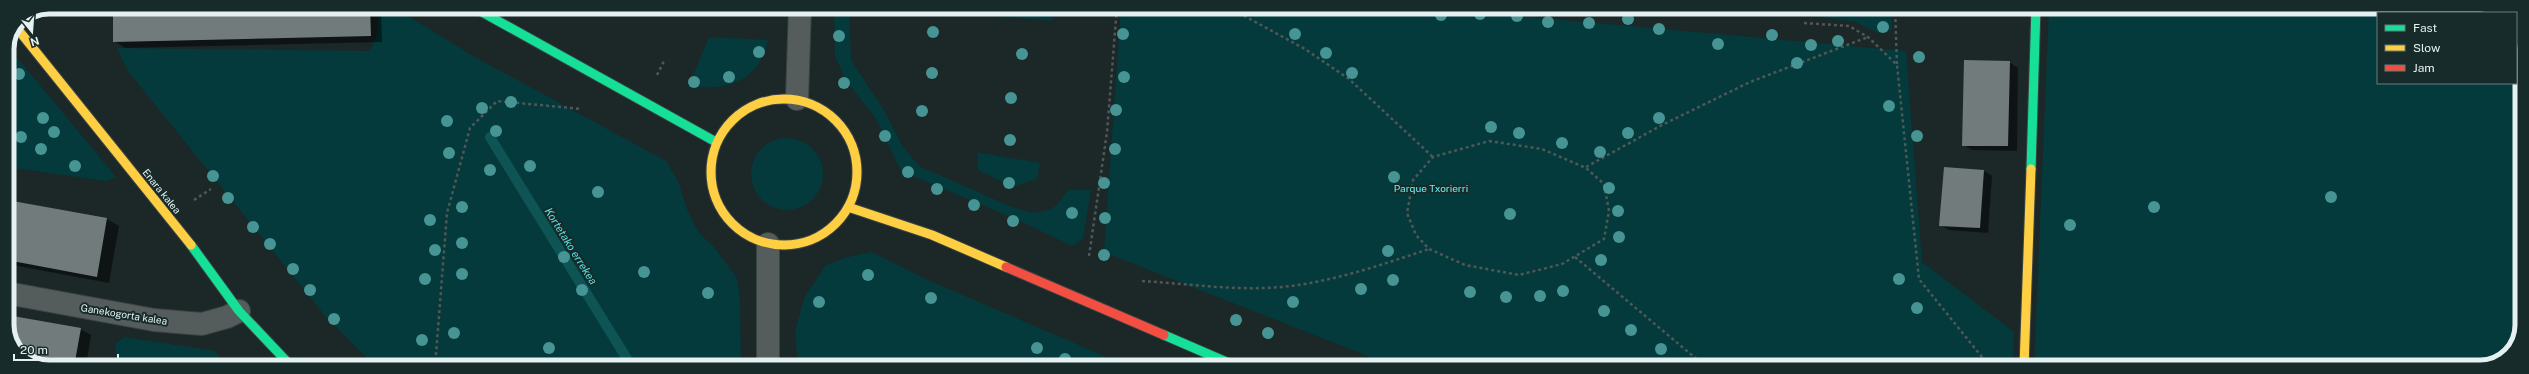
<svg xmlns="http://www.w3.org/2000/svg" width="2529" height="374" viewBox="0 0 2529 374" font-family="'Public Sans',sans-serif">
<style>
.green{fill:#043a3b}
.shadow{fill:#0007}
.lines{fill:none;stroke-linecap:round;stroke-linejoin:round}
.stream{stroke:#0e5454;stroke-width:10}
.building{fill:#717b7b}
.street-casing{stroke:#3b4444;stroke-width:24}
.fast-casing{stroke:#3b4444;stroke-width:11}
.slow-casing{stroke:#3b4444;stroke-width:11}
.jam-casing{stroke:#3b4444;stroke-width:11}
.path{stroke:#505757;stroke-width:2.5;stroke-dasharray:3 3;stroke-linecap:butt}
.street{stroke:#545c5c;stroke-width:22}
.fast{stroke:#16e098;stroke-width:9}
.slow{stroke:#ffcf43;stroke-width:9}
.jam{stroke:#f24e42;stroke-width:9}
.tree{fill:#479494}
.labels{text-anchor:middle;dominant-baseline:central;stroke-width:4;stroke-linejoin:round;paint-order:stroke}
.park-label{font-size:10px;fill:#6beded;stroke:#182b2b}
.street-label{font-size:10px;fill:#e5f1f1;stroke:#182b2b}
.water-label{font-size:11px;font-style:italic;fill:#58dddc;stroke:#182b2b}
.rim{fill:none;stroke:#e5f1f1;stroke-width:5}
</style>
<rect width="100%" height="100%" fill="#1c2727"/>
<path class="green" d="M379 7H393L475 57 666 161 678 181 688 212 699 233 714 247 737 278 740 301 741 367H376L326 317 127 70 117 48 370 51 377 34Z
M834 7H849L851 60 885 112 902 145 919 166 1014 208 1034 213 1049 210 1057 205 1068 190H1091L1083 239 1072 246 1020 221 901 171 876 119 845 79 835 56Z
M962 7 964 15 899 8V7Z
M998 7H1050L1053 21 995 16Z
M1121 7H1419L1906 51 1922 262 2014 332 2013 367H1395L1104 252Z
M1817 7H1891L1892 30 1878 33 1856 22 1806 15Z
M2049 7H2486L2497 13H2378V83H2516V32L2522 43V331L2508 357 2480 367H2034Z
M709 37 768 40C758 83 728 90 688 87Z
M15 55 116 177 105 181 7 167V89Z
M751 174a36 36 0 1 1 72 0a36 36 0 1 1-72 0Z
M977 152 1040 163 1037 179 1013 187 978 170Z
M872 252 930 281 1130 367H798L795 331 804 298 826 265 848 257Z
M124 337 215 351 227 367H169L120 363 115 352 116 343Z"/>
<path class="shadow" d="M114 7H376L381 9 382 42 125 48 114 41Z
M2009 62 2018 68 2017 151 1972 150 1963 145Z
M1984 171 1992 176 1988 233 1949 230 1940 225Z
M7 201 107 219 119 226 109 283 7 264Z
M80 329 91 335 86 367H43Z"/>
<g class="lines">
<path class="stream" d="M490 137 632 367"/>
</g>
<path class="building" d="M113 7H370L371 36 113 42Z
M1964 60 2010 61 2008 146H1962Z
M1944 167 1984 170 1980 228 1939 226Z
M7 200 107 218 97 277 7 260Z
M7 315 81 328 74 367H43L19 355 7 331Z"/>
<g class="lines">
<g class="street-casing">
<path id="street" d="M797 99 800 7
M768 244V367
M7 293 154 320 189 323 202 324 227 317 239 311"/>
</g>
<g class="fast-casing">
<path id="fast" d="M473 7 716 142
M2031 169 2036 7
M191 245 239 311 292 367
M1164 335 1238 367"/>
</g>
<g class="slow-casing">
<path id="slow" d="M16 27 191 245
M711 172a73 73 0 1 1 146 0a73 73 0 1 1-146 0Z
M848 207 932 235 1006 267
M2024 367 2031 169"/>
</g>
<g class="jam-casing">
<path id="jam" d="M1006 267 1164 335"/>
</g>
<path class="path" d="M1228 7 1305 49 1349 79 1433 157
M1895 7 1897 65
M1804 23 1849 26 1868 37 1897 65 1919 279 1990 367
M657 75 664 61
M1489 141 1542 149 1586 168 1604 184 1609 211 1604 239 1562 264 1519 275 1465 265 1429 249 1416 235 1407 213 1413 180 1433 157Z
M1586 167 1662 125 1750 82 1868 37
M194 200 211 189
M1089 256 1107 132 1117 7
M1575 257 1706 367
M1142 281C1191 284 1242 292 1291 286 1338 280 1384 264 1429 249
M435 367 447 213 470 128 497 101 582 109"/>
<use href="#street" class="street"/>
<use href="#fast" class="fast"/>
<use href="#slow" class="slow"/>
<use href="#jam" class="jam"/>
</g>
<g class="tree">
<circle cx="1480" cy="14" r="6"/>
<circle cx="1441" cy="15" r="6"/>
<circle cx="1517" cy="16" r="6"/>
<circle cx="1628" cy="19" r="6"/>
<circle cx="1548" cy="22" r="6"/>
<circle cx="1589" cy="23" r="6"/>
<circle cx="1883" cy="27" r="6"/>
<circle cx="1659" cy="29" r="6"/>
<circle cx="933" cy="32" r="6"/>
<circle cx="1123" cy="34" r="6"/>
<circle cx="1295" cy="34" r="6"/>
<circle cx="1772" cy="35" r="6"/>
<circle cx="839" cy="36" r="6"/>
<circle cx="1838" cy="41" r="6"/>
<circle cx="1718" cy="44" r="6"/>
<circle cx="1811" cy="45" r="6"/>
<circle cx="759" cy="52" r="6"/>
<circle cx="1326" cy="53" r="6"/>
<circle cx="1022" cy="54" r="6"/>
<circle cx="1919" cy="57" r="6"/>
<circle cx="1797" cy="63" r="6"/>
<circle cx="932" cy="73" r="6"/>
<circle cx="1352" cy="73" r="6"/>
<circle cx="19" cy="74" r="6"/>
<circle cx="729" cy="77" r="6"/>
<circle cx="1124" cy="77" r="6"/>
<circle cx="694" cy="82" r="6"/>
<circle cx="844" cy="83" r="6"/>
<circle cx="1011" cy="98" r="6"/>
<circle cx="511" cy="102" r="6"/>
<circle cx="1889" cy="106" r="6"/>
<circle cx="482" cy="108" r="6"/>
<circle cx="1116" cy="110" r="6"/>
<circle cx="922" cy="111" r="6"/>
<circle cx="43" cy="118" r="6"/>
<circle cx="1659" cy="118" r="6"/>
<circle cx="447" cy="121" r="6"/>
<circle cx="1491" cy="127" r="6"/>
<circle cx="496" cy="131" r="6"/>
<circle cx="54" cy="132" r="6"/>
<circle cx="1519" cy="133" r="6"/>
<circle cx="1628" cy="133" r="6"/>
<circle cx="885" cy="136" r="6"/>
<circle cx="1917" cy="136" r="6"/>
<circle cx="21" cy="137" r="6"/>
<circle cx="1010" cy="140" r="6"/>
<circle cx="1562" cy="143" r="6"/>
<circle cx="41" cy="149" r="6"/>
<circle cx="1115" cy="149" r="6"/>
<circle cx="1600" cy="152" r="6"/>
<circle cx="449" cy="153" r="6"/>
<circle cx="75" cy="166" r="6"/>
<circle cx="530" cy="166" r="6"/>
<circle cx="490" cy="170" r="6"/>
<circle cx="908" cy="172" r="6"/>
<circle cx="213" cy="176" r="6"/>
<circle cx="1394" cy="177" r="6"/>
<circle cx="1009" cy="183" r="6"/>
<circle cx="1104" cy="183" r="6"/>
<circle cx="1609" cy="188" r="6"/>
<circle cx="937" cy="189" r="6"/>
<circle cx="598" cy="192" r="6"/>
<circle cx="2331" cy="197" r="6"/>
<circle cx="228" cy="198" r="6"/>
<circle cx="974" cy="205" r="6"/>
<circle cx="462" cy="207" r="6"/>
<circle cx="2154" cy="207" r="6"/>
<circle cx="1618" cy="211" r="6"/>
<circle cx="1072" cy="213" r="6"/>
<circle cx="1510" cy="214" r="6"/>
<circle cx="1105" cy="218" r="6"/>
<circle cx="430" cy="220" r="6"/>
<circle cx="1013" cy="221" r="6"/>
<circle cx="2070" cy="225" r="6"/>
<circle cx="253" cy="227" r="6"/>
<circle cx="1619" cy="237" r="6"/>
<circle cx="462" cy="243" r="6"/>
<circle cx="270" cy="244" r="6"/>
<circle cx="435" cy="250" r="6"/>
<circle cx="1388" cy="251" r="6"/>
<circle cx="1104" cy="255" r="6"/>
<circle cx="564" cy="257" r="6"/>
<circle cx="1601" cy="260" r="6"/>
<circle cx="293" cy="269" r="6"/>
<circle cx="644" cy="272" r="6"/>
<circle cx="462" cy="274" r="6"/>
<circle cx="868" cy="275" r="6"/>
<circle cx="425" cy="279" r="6"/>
<circle cx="1899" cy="279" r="6"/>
<circle cx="1393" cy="280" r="6"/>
<circle cx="1361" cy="289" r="6"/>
<circle cx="310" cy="290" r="6"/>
<circle cx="582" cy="290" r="6"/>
<circle cx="1563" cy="291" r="6"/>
<circle cx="1470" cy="292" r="6"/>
<circle cx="708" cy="293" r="6"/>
<circle cx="1540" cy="296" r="6"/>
<circle cx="1506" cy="297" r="6"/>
<circle cx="931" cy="298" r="6"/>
<circle cx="819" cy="302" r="6"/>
<circle cx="1293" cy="302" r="6"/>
<circle cx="1917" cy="308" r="6"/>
<circle cx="1604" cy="311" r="6"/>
<circle cx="334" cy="319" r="6"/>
<circle cx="1236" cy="320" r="6"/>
<circle cx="1631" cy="330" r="6"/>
<circle cx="454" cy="333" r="6"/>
<circle cx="1268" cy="333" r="6"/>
<circle cx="422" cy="340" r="6"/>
<circle cx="549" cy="348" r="6"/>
<circle cx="1037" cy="348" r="6"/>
<circle cx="1661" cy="349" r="6"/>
<circle cx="1065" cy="359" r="6"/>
</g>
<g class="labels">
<g class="park-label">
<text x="1431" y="188">Parque Txorierri</text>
</g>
<g class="street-label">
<text transform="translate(162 191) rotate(51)">Enara kalea</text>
<text transform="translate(124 314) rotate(9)">Ganekogorta kalea</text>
</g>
<g class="water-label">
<text transform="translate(571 246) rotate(58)">Kortetako errekea</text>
</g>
</g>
<path d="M0 0H2529V374H0ZM49 14H2480A35 35 0 0 1 2515 49V325A35 35 0 0 1 2480 360H49A35 35 0 0 1 14 325V49A35 35 0 0 1 49 14Z" fill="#182b2b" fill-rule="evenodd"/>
<path class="rim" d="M49 14H2480A35 35 0 0 1 2515 49V325A35 35 0 0 1 2480 360H49A35 35 0 0 1 14 325V49A35 35 0 0 1 49 14Z"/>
<rect x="2377" y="12" width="140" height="72" fill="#182b2b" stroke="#6a7a7a"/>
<rect x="2385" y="25" width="20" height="6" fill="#16e098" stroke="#6a7a7a"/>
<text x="2413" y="32" font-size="12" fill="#e5f1f1">Fast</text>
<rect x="2385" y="45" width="20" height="6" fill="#ffcf43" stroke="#6a7a7a"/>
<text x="2413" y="52" font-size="12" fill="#e5f1f1">Slow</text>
<rect x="2385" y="65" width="20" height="6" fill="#f24e42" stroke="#6a7a7a"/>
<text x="2413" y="72" font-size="12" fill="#e5f1f1">Jam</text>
<g transform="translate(32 32) rotate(163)" stroke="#182b2b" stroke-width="3" paint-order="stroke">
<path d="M0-3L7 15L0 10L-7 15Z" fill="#e5f1f1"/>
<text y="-6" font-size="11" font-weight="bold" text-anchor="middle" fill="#e5f1f1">N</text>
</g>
<path d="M14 354v6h104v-6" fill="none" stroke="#e5f1f1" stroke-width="2"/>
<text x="20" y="354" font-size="12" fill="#e5f1f1" stroke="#182b2b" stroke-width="3" paint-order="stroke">20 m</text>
</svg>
